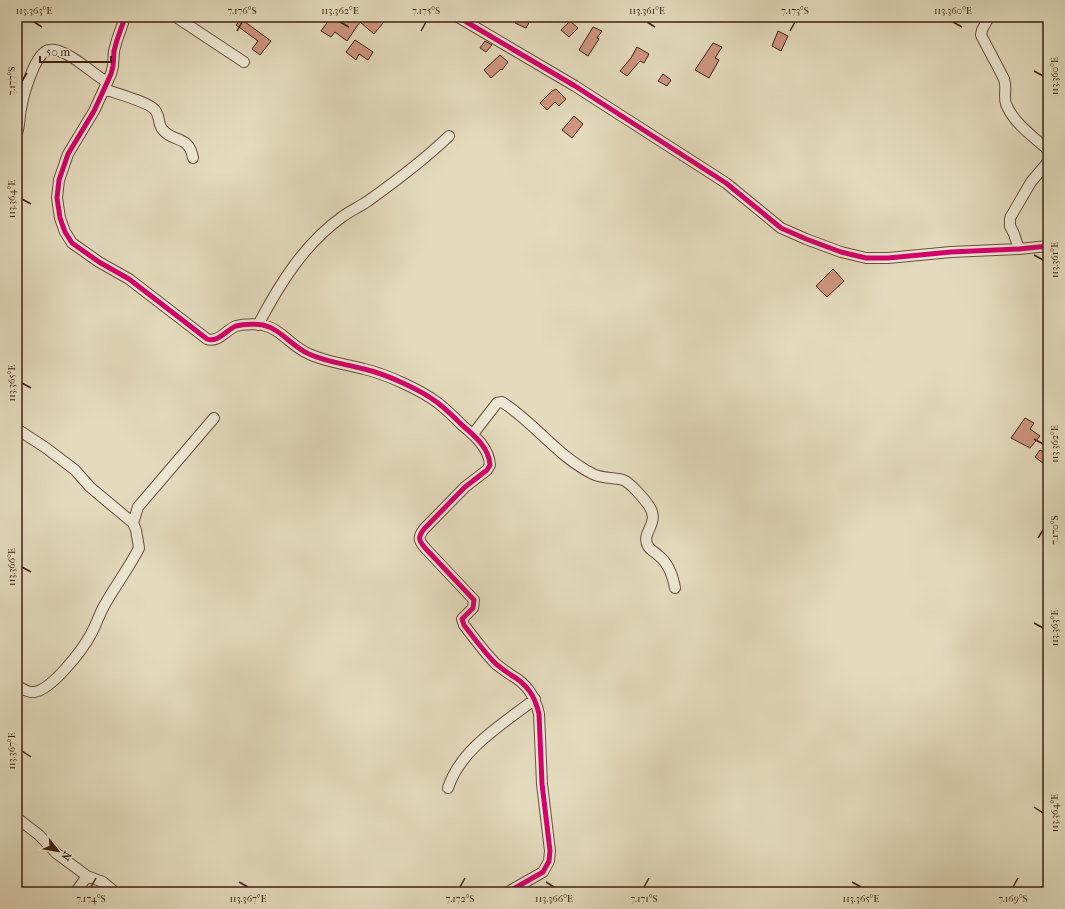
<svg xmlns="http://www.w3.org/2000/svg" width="1065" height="909" viewBox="0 0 1065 909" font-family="'IM FELL French Canon',serif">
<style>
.building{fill:#cf9680;stroke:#3e2012}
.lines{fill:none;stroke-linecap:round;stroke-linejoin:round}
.minor-casing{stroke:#684f3d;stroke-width:12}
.minor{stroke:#ede8d5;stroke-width:10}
.cycleway-casing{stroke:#ede8d5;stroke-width:8}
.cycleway{stroke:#d6006c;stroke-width:5}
.ticks{fill:none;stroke:#3e2012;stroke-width:1.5}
.neatline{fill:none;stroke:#3e2012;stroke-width:1.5}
.ticks-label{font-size:10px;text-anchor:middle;fill:#3e2012}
</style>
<rect width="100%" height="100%" fill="#e4dbbe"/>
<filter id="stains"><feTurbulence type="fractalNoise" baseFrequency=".005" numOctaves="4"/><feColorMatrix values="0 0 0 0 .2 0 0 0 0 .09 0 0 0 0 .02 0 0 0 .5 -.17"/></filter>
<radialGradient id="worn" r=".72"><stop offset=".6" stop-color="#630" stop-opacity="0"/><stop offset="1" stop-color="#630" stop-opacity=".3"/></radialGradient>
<path class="building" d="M331 17H388L374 34 360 22 347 41 335 32 331 37 321 31Z
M519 17H532L526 28 515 23Z
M241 19 271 41 260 55 252 49 258 41 236 25Z
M570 21 578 28 569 37 561 30Z
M593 27 602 31 597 38 599 39 588 56 579 50Z
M778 31 788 36 781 51 772 46Z
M355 40 373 52 368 60 359 54 356 60 346 52Z
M485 41 492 45 486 52 480 48Z
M713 43 722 47 715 58 719 60 709 78 695 70Z
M637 47 649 54 644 63 640 61 627 76 620 71 631 58Z
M500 55 508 62 502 70 501 69 491 78 484 70Z
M663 74 671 80 667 86 658 81Z
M556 89 566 99 559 106 555 102 547 110 540 103 552 91Z
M574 116 583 124 572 138 562 130Z
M833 269 844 281 827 297 816 286Z
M1025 418 1034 423 1030 429 1040 436 1030 448 1011 438Z
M1040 450 1048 454V467L1035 457Z"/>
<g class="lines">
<g class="minor-casing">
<path id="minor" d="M124 17V20L117 40 114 51 113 66 111 74 94 111 68 154 59 180 57 198 60 218 65 232 72 243 99 262 129 279 207 339C218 343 226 330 236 326 243 324 255 324 263 325 281 329 292 347 309 354 326 362 346 364 364 369 386 374 421 390 438 403 447 410 455 418 463 426 475 436 489 448 490 465L487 470 465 487 424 529C417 538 419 541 426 549L474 600 473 608 462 619 464 625C474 638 484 652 496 664 501 668 505 671 511 675 527 684 535 696 539 714L542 784 550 851 549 861 543 872 508 892
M176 17 244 62
M458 17 575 86 726 183 781 228 806 239 841 252 866 258H888L951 252 1019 249 1048 246
M989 17 982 30 981 35C988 49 996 63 1003 77 1008 86 1003 95 1006 104 1014 124 1033 136 1048 150
M104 89C115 93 149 102 155 110 160 116 158 125 163 130 174 143 189 135 193 158
M17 133C20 125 19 117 21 109 23 96 35 52 49 50 53 49 60 51 64 53 78 59 93 74 107 82
M1019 249 1014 234 1010 226V218L1031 182 1048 162
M258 325C279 285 304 244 342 217 350 211 359 207 368 201 396 181 424 160 449 136
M17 429 46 448 75 470 90 487 133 523 136 530 139 548C129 568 115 586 104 606 99 615 96 625 91 634 83 649 52 690 34 692 28 693 22 688 17 686
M473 434 497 403 502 402C535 423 558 457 593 474 603 479 613 477 623 480 630 482 645 500 649 506 661 523 640 533 648 546 650 550 655 552 659 556 668 563 673 577 675 588
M133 523 138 507 214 418
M448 788C461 748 503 724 535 699
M17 818 39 835 56 853 87 876
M76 892 87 876 103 882 115 892"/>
</g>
<use href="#minor" class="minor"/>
<g class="cycleway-casing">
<path id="cycleway" d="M124 17V20L117 40 114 51 113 66 111 74 94 111 68 154 59 180 57 198 60 218 65 232 72 243 99 262 129 279 207 339C218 343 226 330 236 326 243 324 255 324 263 325 281 329 292 347 309 354 326 362 346 364 364 369 386 374 421 390 438 403 447 410 455 418 463 426 475 436 489 448 490 465L487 470 465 487 424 529C417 538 419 541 426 549L474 600 473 608 462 619 464 625C474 638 484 652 496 664 501 668 505 671 511 675 527 684 535 696 539 714L542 784 550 851 549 861 543 872 508 892
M458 17 575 86 726 183 781 228 806 239 841 252 866 258H888L951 252 1019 249 1048 246"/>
</g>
<use href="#cycleway" class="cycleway"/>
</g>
<path class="ticks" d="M34 22 42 27M340 22 349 27M647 22 655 27M953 22 962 27M237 31 242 22M421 31 426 22M790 31 795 22M1034 71 1043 76M22 81 27 73M22 199 31 204M1034 255 1043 260M22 383 31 388M1034 439 1043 444M1038 538 1043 530M22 567 31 572M1034 623 1043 628M22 751 31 757M1034 807 1043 813M239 882 248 887M546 882 554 887M852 882 861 887M91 887 96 878M460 887 465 878M644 887 649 878M1013 887 1018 878"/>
<rect width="1065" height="909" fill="none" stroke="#e4dbbe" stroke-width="44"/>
<g transform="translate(58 851) rotate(121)" stroke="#ede8d5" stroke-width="3" paint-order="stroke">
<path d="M0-3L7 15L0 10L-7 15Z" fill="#3e2012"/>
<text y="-6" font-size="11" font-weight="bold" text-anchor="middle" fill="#3e2012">N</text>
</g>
<path d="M40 56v6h71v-6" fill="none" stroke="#3e2012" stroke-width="2"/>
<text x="46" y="56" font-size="12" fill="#3e2012" stroke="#ede8d5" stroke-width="3" paint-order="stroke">50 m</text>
<rect x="22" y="22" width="1021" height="865" class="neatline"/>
<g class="ticks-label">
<text x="34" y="14">113.363°E</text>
<text x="242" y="14">7.176°S</text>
<text x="340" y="14">113.362°E</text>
<text x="426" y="14">7.175°S</text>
<text x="647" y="14">113.361°E</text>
<text x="795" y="14">7.173°S</text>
<text x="953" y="14">113.360°E</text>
<text transform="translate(1054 76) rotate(-90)" y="4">113.360°E</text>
<text transform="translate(11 81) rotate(-90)" y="4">7.177°S</text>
<text transform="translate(11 199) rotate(-90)" y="4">113.364°E</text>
<text transform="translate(1054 260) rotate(-90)" y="4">113.361°E</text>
<text transform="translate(11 383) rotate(-90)" y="4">113.365°E</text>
<text transform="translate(1054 444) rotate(-90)" y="4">113.362°E</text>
<text transform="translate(1054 530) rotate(-90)" y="4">7.170°S</text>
<text transform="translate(11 567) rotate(-90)" y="4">113.366°E</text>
<text transform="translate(1054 628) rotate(-90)" y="4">113.363°E</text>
<text transform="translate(11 751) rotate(-90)" y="4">113.367°E</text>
<text transform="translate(1054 813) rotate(-90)" y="4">113.364°E</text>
<text x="91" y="902">7.174°S</text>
<text x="248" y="902">113.367°E</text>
<text x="460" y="902">7.172°S</text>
<text x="554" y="902">113.366°E</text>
<text x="644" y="902">7.171°S</text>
<text x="861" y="902">113.365°E</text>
<text x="1013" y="902">7.169°S</text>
</g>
<rect width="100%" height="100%" filter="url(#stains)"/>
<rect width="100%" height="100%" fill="url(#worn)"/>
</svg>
